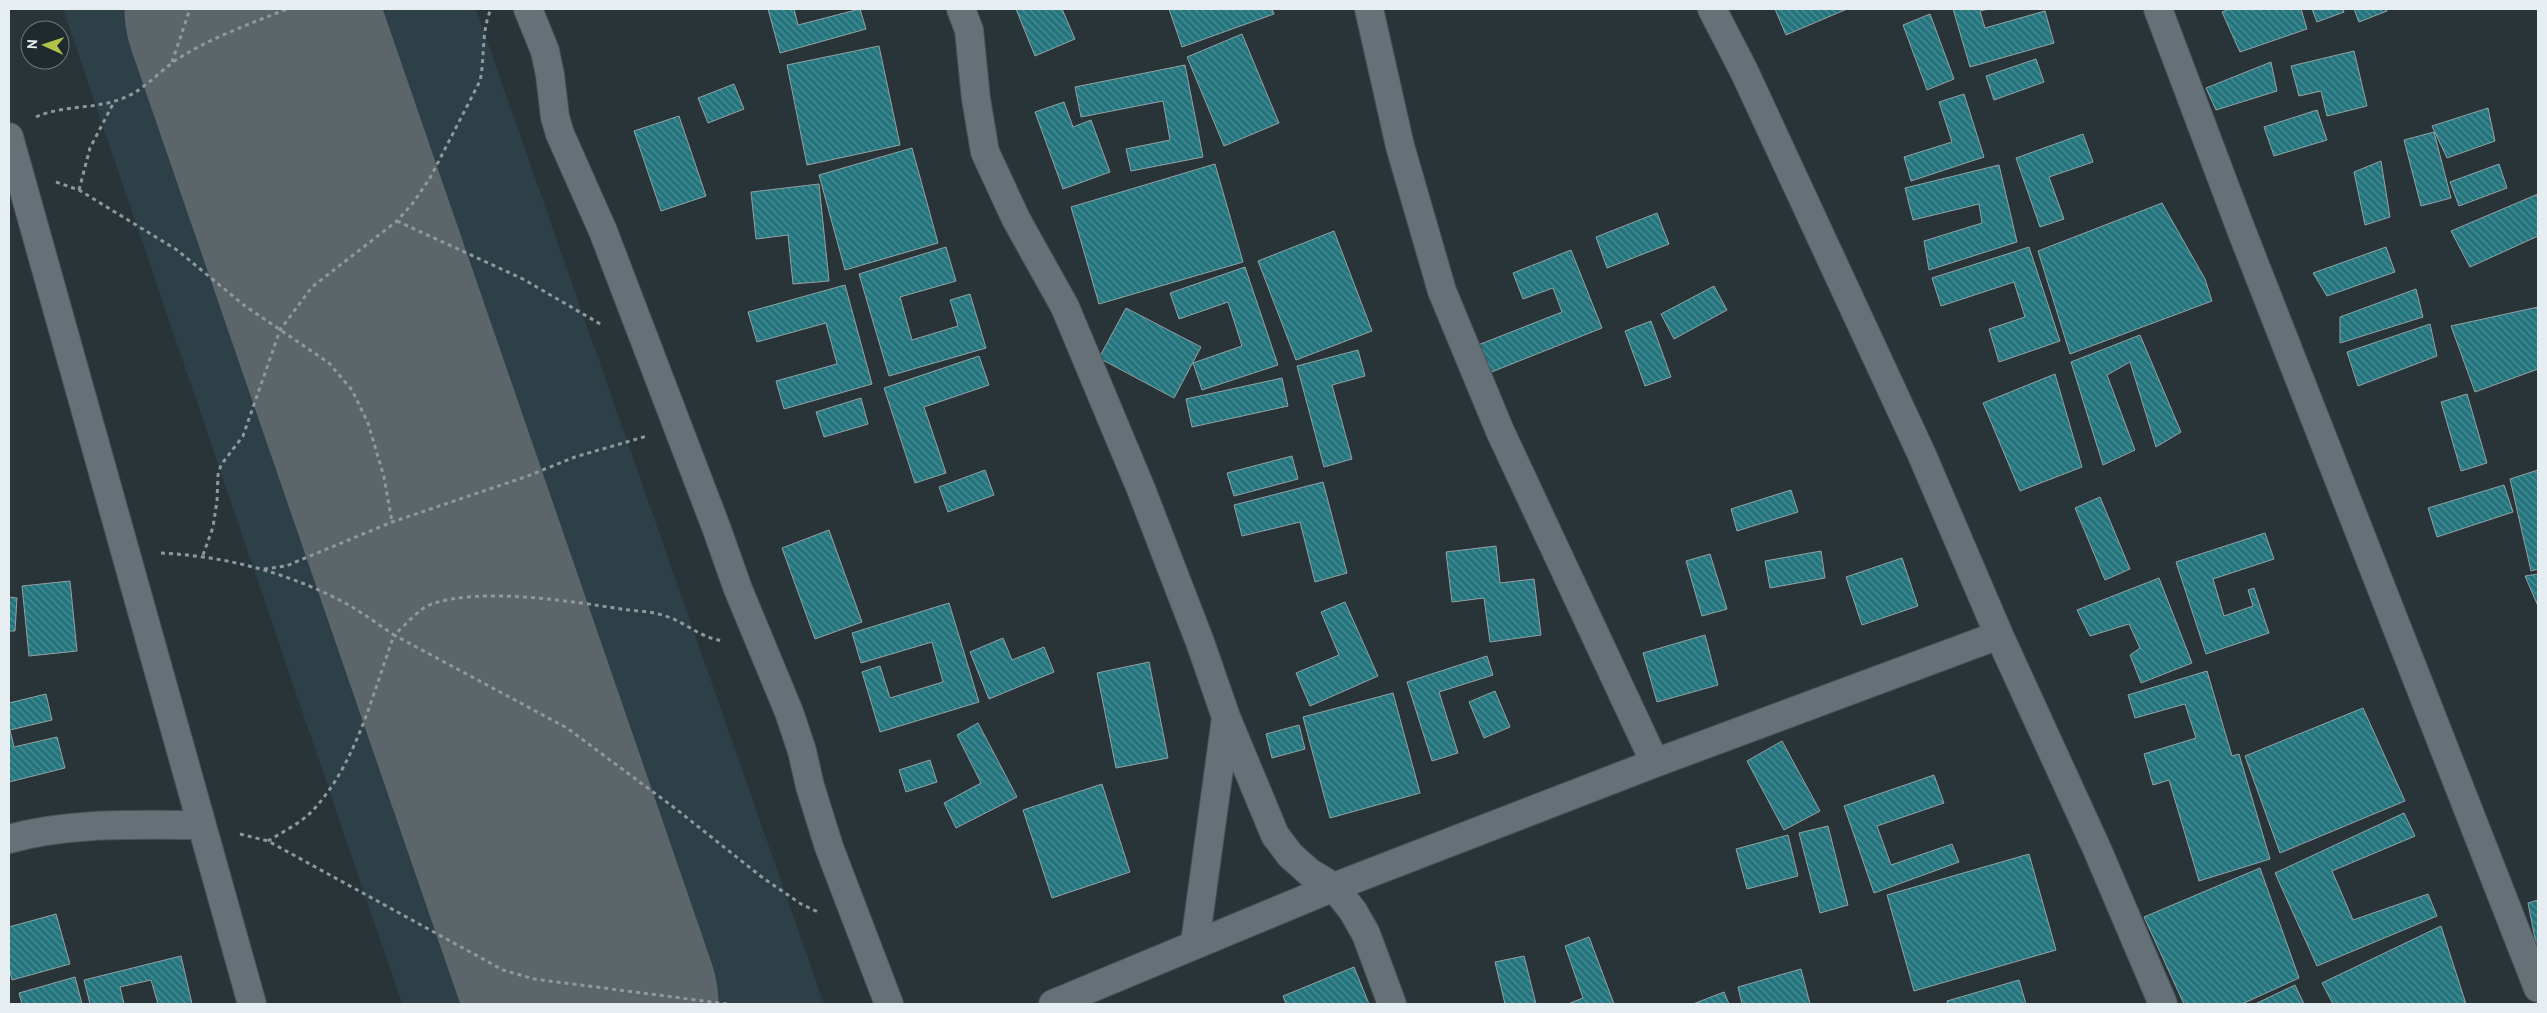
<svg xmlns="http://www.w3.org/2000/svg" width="2547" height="1013" viewBox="0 0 2547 1013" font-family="Overpass,sans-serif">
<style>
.built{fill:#2e4047}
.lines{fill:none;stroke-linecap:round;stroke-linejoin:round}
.runway{stroke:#5b656a;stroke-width:251}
.building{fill:url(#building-back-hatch);stroke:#93a2a4}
.minor-casing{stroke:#495356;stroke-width:30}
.path{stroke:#8f989c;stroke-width:3;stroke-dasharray:4 4;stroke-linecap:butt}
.minor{stroke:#657177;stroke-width:28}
</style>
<defs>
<pattern id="building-back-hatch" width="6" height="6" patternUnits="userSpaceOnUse" patternTransform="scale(1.25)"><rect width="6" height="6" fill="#23747d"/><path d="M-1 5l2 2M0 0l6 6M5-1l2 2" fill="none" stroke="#4e8f96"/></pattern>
</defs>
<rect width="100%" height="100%" fill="#293439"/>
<path class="built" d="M63 9H476L824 1004H402Z"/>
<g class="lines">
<path class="runway" d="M250 9 593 1004"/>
</g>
<path class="building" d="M768 9H794L798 25 860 9 866 29 780 53Z
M1016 9H1062L1075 39 1035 56Z
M1169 9H1272L1274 14 1182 47Z
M1775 9H1847L1786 35Z
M1953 9H1989L1980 11 1985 28 2045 11 2054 43 1970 67Z
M2230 9H2301L2307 29 2240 52 2222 12Z
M2312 9H2343L2344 12 2317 22Z
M2354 9H2386L2387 11 2359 22Z
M1930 14 1954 79 1927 90 1903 25Z
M1242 34 1279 123 1224 146 1187 57Z
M879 46 900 145 807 165 787 65Z
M2354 51 2367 106 2327 116 2321 91 2299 96 2291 66Z
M2036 59 2044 82 1994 100 1986 76Z
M2271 62 2277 91 2216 110 2206 88Z
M1185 65 1203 157 1131 171 1126 149 1170 140 1163 101 1081 117 1075 87Z
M734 84 744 109 708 123 698 98Z
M1964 94 1984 157 1911 181 1904 157 1952 142 1939 102Z
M1064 102 1073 127 1091 120 1110 172 1063 189 1035 112Z
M2488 108 2495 141 2447 158 2432 126Z
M2317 110 2327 140 2274 156 2264 127Z
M679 116 706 196 661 211 634 131Z
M2434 132 2451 198 2421 206 2404 140Z
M2083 134 2093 162 2049 177 2064 219 2040 227 2016 158Z
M912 148 938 243 845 270 819 175Z
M2381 161 2390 217 2365 225 2354 172Z
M1215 164 1243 262 1099 304 1071 207Z
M2499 164 2507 188 2459 206 2450 182Z
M1999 165 2017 242 1929 270 1924 241 1982 223 1979 204 1913 220 1905 188Z
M819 184 829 281 793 284 788 235 756 239 751 192Z
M2538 194V236L2470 267 2451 231Z
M2162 203 2205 279 2212 301 2070 354 2038 251Z
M1657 213 1669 244 1607 268 1596 237Z
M1334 231 1372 331 1296 360 1258 261Z
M946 247 956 281 900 297 912 340 958 326 950 300 970 294 986 348 889 376 859 274Z
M2029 247 2060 341 1999 362 1989 329 2025 317 2014 282 1941 306 1932 278Z
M2386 247 2395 272 2327 296 2313 273Z
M1571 250 1602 328 1489 373 1478 345 1562 312 1553 288 1523 299 1513 273Z
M1245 267 1278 365 1202 390 1193 363 1242 346 1228 302 1179 319 1170 293Z
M845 285 872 384 784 409 776 381 837 364 826 323 757 342 748 312Z
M1714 286 1727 310 1674 339 1661 314Z
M2416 289 2423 317 2340 343V317Z
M2538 307V369L2475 392 2451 326Z
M1126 308 1201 347 1174 398 1099 358Z
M1651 321 1671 377 1645 386 1625 331Z
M2430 324 2437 356 2358 386 2347 352Z
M2140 335 2181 432 2156 447 2130 362 2107 375 2135 450 2103 465 2071 362Z
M1358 350 1365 376 1332 385 1352 459 1324 467 1297 366Z
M979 356 989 385 924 407 946 473 915 483 884 388Z
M2055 374 2082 467 2020 491 1983 403Z
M1282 378 1288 406 1192 427 1186 399Z
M2467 394 2487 463 2461 471 2441 402Z
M861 398 868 424 824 437 816 412Z
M1292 456 1298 479 1234 496 1227 473Z
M985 470 994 495 948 512 939 487Z
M2538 470V569L2531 571 2510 479Z
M1323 482 1347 573 1315 582 1300 522 1242 536 1234 505Z
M2504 485 2513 512 2437 537 2428 508Z
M1791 490 1798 512 1737 531 1731 509Z
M2100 497 2130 569 2105 580 2075 508Z
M829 530 862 622 815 639 782 548Z
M2265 533 2274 559 2213 579 2224 616 2253 606 2248 590 2254 588 2269 633 2206 654 2176 562Z
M1496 546 1500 583 1534 579 1541 635 1490 642 1484 598 1452 602 1446 552Z
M1821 551 1825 578 1770 588 1765 561Z
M1710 554 1727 609 1702 616 1686 561Z
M1902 558 1918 606 1862 625 1846 577Z
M2538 574V606L2525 576Z
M2159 578 2192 663 2141 683 2130 655 2140 648 2129 624 2090 636 2077 610Z
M70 581 77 651 29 656 22 586Z
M9 597 17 598 15 631H9Z
M1345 602 1378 676 1310 706 1296 673 1339 655 1321 612Z
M949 603 979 702 880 732 862 672 880 666 890 698 943 682 932 642 861 663 852 633Z
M1705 635 1718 685 1657 702 1643 653Z
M1003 638 1012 660 1044 647 1054 672 989 699 970 652Z
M1487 656 1493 675 1439 692 1458 753 1432 761 1407 682Z
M1149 662 1168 758 1116 768 1097 673Z
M2207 671 2232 756 2239 754 2270 859 2199 881 2169 780 2153 785 2144 754 2196 738 2185 704 2135 718 2128 695Z
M1495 691 1510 727 1484 738 1469 702Z
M1393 693 1420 793 1330 818 1303 717Z
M46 694 52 720 10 730 14 747 57 737 65 768 9 782V703Z
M2363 708 2405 801 2280 853 2245 756Z
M978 723 1017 797 956 828 944 803 981 783 957 735Z
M1299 725 1305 749 1272 758 1266 734Z
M1782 741 1820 811 1784 830 1747 761Z
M930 760 937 782 906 792 899 770Z
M1934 775 1944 803 1877 826 1891 865 1952 844 1959 862 1874 893 1844 806Z
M1102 784 1130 872 1052 898 1023 810Z
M2404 813 2415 836 2332 871 2353 920 2428 894 2437 916 2317 966 2275 873Z
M1828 826 1848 905 1820 913 1799 833Z
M1788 835 1798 876 1747 889 1736 849Z
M2029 854 2056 950 1914 991 1887 895Z
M2260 868 2299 978 2242 1004H2184L2144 917Z
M2538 900V954L2528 903Z
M56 914 70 964 12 980 9 968V927Z
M2441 926 2466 1004H2333L2322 983Z
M1589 937 1614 1004H1568L1583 998 1565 946Z
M181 956 192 1004H158L151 980 120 987 124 1004H90L84 980Z
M1524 956 1536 1004H1505L1495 962Z
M1354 967 1369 1004H1286L1283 996Z
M1801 969 1810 1004H1742L1738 987Z
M75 977 82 1004H22L19 993Z
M2019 980 2026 1004H1948L1947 1001Z
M2295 985 2304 1004H2255Z
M1724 992 1729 1004H1693Z"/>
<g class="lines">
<g class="minor-casing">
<path id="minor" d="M528 9 545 51 550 75 555 117 560 134 603 231 716 527 738 589 789 712 802 751 810 786 829 847 889 1004
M961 9 969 30 976 99 985 152 1016 219 1065 307 1141 489 1200 642 1226 717 1275 835 1290 855 1309 872 1334 887 1353 911 1366 934 1392 1004
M1369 9 1400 146 1442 291 1500 431 1655 763
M1712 9 1744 71 1922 455 1999 635 2097 849 2163 1004
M2158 9 2242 232 2538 988
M9 137 252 1004
M9 839C70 822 137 825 200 825
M1195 943 1226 718
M1053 1004 1334 887 1655 763 1999 635"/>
</g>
<path class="path" d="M172 62 190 9
M36 117C65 104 98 110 126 97 144 89 156 75 172 63 202 41 252 23 287 9
M56 182 79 190 177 250 245 306 329 363 352 390 368 423 384 477 392 522
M79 190 90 148 114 102
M397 221 523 279 602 325
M161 553C225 556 290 573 347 604 363 613 379 625 394 635 405 626 419 608 432 604 479 587 571 601 621 609 634 611 649 611 662 615 685 621 699 638 724 641
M203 555 213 527 217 501 218 475 221 465 243 436 280 330 312 287 397 221 413 203 430 178 480 81C485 58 481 31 491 9
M264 569 286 566 392 522 525 477 575 457 647 436
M240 834 268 841 503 970 534 979 727 1004
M268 841C284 831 303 822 315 808 357 761 373 693 394 635L567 728 676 809 763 878 801 904 818 912"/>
<use href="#minor" class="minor"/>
</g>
<rect width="2547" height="1013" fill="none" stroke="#e7eef1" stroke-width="20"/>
<g transform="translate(45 45) rotate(273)"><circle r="24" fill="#1f2a2f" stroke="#6f787d"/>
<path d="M0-4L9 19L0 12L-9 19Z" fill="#b2c34c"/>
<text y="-8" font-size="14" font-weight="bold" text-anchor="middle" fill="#e7eef1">N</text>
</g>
</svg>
